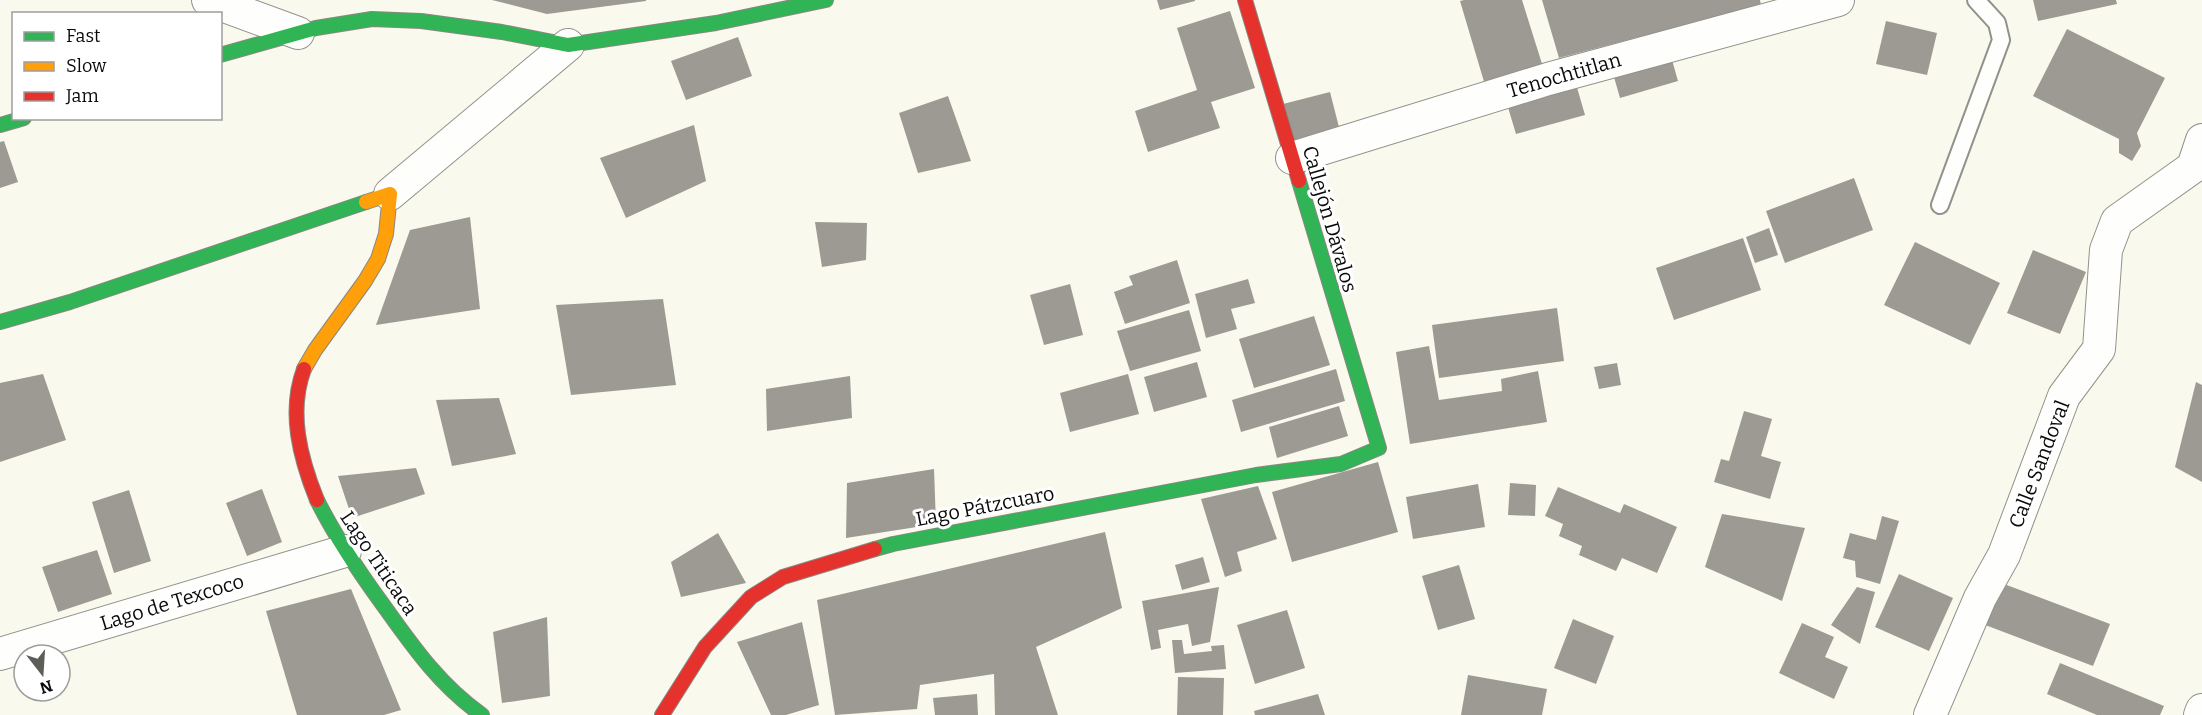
<svg xmlns="http://www.w3.org/2000/svg" width="2202" height="715" viewBox="0 0 2202 715" font-family="Bitter,serif">
<style>
.building{fill:#9c9a93}
.lines{fill:none;stroke-linecap:round;stroke-linejoin:round}
.lane-casing{stroke:#92928c;stroke-width:20}
.street-casing{stroke:#92928c;stroke-width:34}
.fast-casing{stroke:#898883;stroke-width:16}
.slow-casing{stroke:#898883;stroke-width:16}
.jam-casing{stroke:#898883;stroke-width:16}
.lane{stroke:#fefefc;stroke-width:16}
.street{stroke:#fefefc;stroke-width:32}
.fast{stroke:#30b455;stroke-width:14}
.slow{stroke:#ff9f0a;stroke-width:14}
.jam{stroke:#e5322d;stroke-width:14}
.labels{text-anchor:middle;dominant-baseline:central;stroke-width:6;stroke-linejoin:round;paint-order:stroke}
.street-label{font-size:20px;fill:#0a0a0a;stroke:#fff}
</style>
<rect width="100%" height="100%" fill="#faf9ed"/>
<path class="building" d="M492 0H646V1L547 14Z
M1157 0H1195V1L1160 10Z
M1464 0H1522L1543 67 1485 85 1460 1Z
M1542 0H1760L1761 5 1559 58Z
M2033 0H2116L2117 4 2038 21Z
M1230 11 1255 88 1211 102 1220 128 1148 152 1135 111 1197 90 1177 28Z
M1886 21 1937 33 1927 75 1876 64Z
M2067 29 2165 78 2137 133 2141 146 2132 161 2119 153V139L2033 96Z
M738 37 752 76 686 100 671 61Z
M1672 60 1678 81 1620 98 1614 77Z
M1576 84 1585 115 1516 134 1507 104Z
M1330 92 1340 131 1293 143 1283 104Z
M948 96 971 161 918 173 899 113Z
M694 125 706 181 626 218 600 158Z
M4 141 18 182 0 188V142Z
M1854 178 1873 230 1785 263 1766 211Z
M470 217 480 309 376 325 410 230Z
M815 222 867 223 866 260 822 267Z
M1769 228 1778 255 1755 263 1746 237Z
M1743 238 1761 290 1674 320 1656 268Z
M1915 242 2000 283 1970 345 1884 305Z
M2033 250 2086 272 2060 334 2007 313Z
M1177 260 1190 303 1125 324 1114 292 1133 285 1129 276Z
M1248 279 1255 303 1231 309 1237 329 1206 338 1195 294Z
M1070 284 1083 335 1044 345 1030 295Z
M663 299 676 385 571 395 556 305Z
M1557 308 1564 361 1439 378 1432 325Z
M1189 310 1201 351 1130 371 1117 331Z
M1314 316 1330 365 1254 388 1239 339Z
M1429 346 1439 400 1502 391 1501 379 1538 371 1547 422 1410 444 1396 352Z
M1197 362 1207 397 1154 412 1144 377Z
M1617 363 1621 385 1599 389 1594 367Z
M1336 369 1345 401 1241 432 1232 400Z
M43 374 66 440 0 462V383Z
M1128 374 1139 414 1070 432 1060 393Z
M850 376 852 418 767 431 766 389Z
M2196 382 2202 385V482L2175 467Z
M499 398 516 454 452 466 436 400Z
M1339 406 1348 436 1277 458 1269 427Z
M1744 411 1772 419 1761 456 1781 462 1770 499 1714 482 1721 459 1729 461Z
M1378 462 1398 532 1292 562 1272 492Z
M416 468 425 494 352 518 338 476Z
M934 469 936 524 846 538 847 483Z
M1510 483 1536 485 1535 516 1508 515Z
M1478 484 1485 527 1413 539 1406 497Z
M1258 486 1277 539 1237 552 1242 571 1225 577 1201 499Z
M1558 487 1620 513 1624 504 1677 527 1657 573 1622 558 1616 571 1579 555 1582 546 1559 536 1563 524 1545 516Z
M262 489 282 542 247 556 226 503Z
M129 490 151 561 114 573 92 502Z
M1722 514 1805 528 1782 601 1705 567Z
M1882 516 1899 521 1880 584 1856 577 1855 561 1843 558 1850 533 1876 540Z
M1105 532 1122 608 1036 647 1058 715H995L994 674 920 685 917 709 835 715 817 600Z
M718 533 746 583 681 597 671 562Z
M97 550 112 594 58 612 42 567Z
M1203 557 1210 582 1182 590 1175 565Z
M1459 565 1475 619 1438 630 1422 576Z
M1899 574 1953 598 1929 651 1875 627Z
M1996 581 2110 624 2093 666 1980 623Z
M1219 587 1210 642 1192 646 1188 624 1158 630 1161 648 1151 650 1142 601Z
M1857 587 1875 592 1860 644 1831 625Z
M351 589 401 710 384 715H297L266 611Z
M1287 610 1305 668 1255 684 1237 625Z
M547 617 550 696 502 703 493 632Z
M1573 619 1614 636 1596 684 1554 668Z
M802 622 819 705 786 715H771L737 642Z
M1802 623 1834 637 1825 657 1848 667 1834 699 1779 673Z
M1172 640H1182L1184 654 1212 651 1211 646 1224 645 1226 669 1175 673Z
M2060 663 2164 706 2160 715H2097L2047 694Z
M1468 675 1547 689 1542 715H1461Z
M1178 677 1224 678 1223 715H1177Z
M977 694 978 715H935L933 698Z
M1318 694 1325 715H1255L1254 711Z"/>
<g class="lines">
<g class="lane-casing">
<path id="lane" d="M1940 205 2001 40 1997 23 1976 0"/>
</g>
<g class="street-casing">
<path id="street" d="M208 0 298 33
M1292 158 1548 79 1838 0
M390 194 568 45
M0 654 345 551
M1930 715 1980 598 2004 555 2064 396 2099 349 2106 250 2117 221 2193 167 2202 140
M2200 715 2202 710"/>
</g>
<g class="fast-casing">
<path id="fast" d="M220 55 316 28 372 19 421 21 502 32 568 45 716 23 826 0
M0 125 24 118
M0 322 70 302 366 202
M317 500C335 536 357 569 381 602 411 644 439 685 482 715
M875 549 893 544 1256 475 1341 464 1379 448 1299 181"/>
</g>
<g class="slow-casing">
<path id="slow" d="M304 369 315 350 365 281 378 259 386 234 390 194 366 202"/>
</g>
<g class="jam-casing">
<path id="jam" d="M1245 0 1299 181
M304 369C288 412 300 458 317 500
M662 715 705 647 751 597 783 577 875 549"/>
</g>
<use href="#lane" class="lane"/>
<use href="#street" class="street"/>
<use href="#fast" class="fast"/>
<use href="#slow" class="slow"/>
<use href="#jam" class="jam"/>
</g>
<g class="labels">
<g class="street-label">
<text transform="translate(1564 75) rotate(-16)">Tenochtitlan</text>
<text transform="translate(1330 219) rotate(74)">Callejón Dávalos</text>
<text transform="translate(2039 464) rotate(-69)">Calle Sandoval</text>
<text transform="translate(985 506) rotate(-11)">Lago Pátzcuaro</text>
<text transform="translate(379 563) rotate(56)">Lago Titicaca</text>
<text transform="translate(172 602) rotate(-17)">Lago de Texcoco</text>
</g>
</g>
<rect x="12" y="12" width="210" height="108" fill="#ffffff" stroke="#9d9d9d" stroke-width="1.5"/>
<rect x="24" y="32" width="30" height="9" fill="#30b455" stroke="#9d9d9d" stroke-width="1.5"/>
<text x="66" y="42" font-size="18" fill="#0a0a0a">Fast</text>
<rect x="24" y="62" width="30" height="9" fill="#ff9f0a" stroke="#9d9d9d" stroke-width="1.5"/>
<text x="66" y="72" font-size="18" fill="#0a0a0a">Slow</text>
<rect x="24" y="92" width="30" height="9" fill="#e5322d" stroke="#9d9d9d" stroke-width="1.5"/>
<text x="66" y="102" font-size="18" fill="#0a0a0a">Jam</text>
<g transform="translate(42 673) rotate(163)"><circle r="28" fill="#ffffff" stroke="#9d9d9d" stroke-width="1.5"/>
<path d="M0-4.5L10 22L0 15L-10 22Z" fill="#5e5e59"/>
<text y="-9" font-size="16" font-weight="bold" text-anchor="middle" fill="#0a0a0a">N</text>
</g>
</svg>
